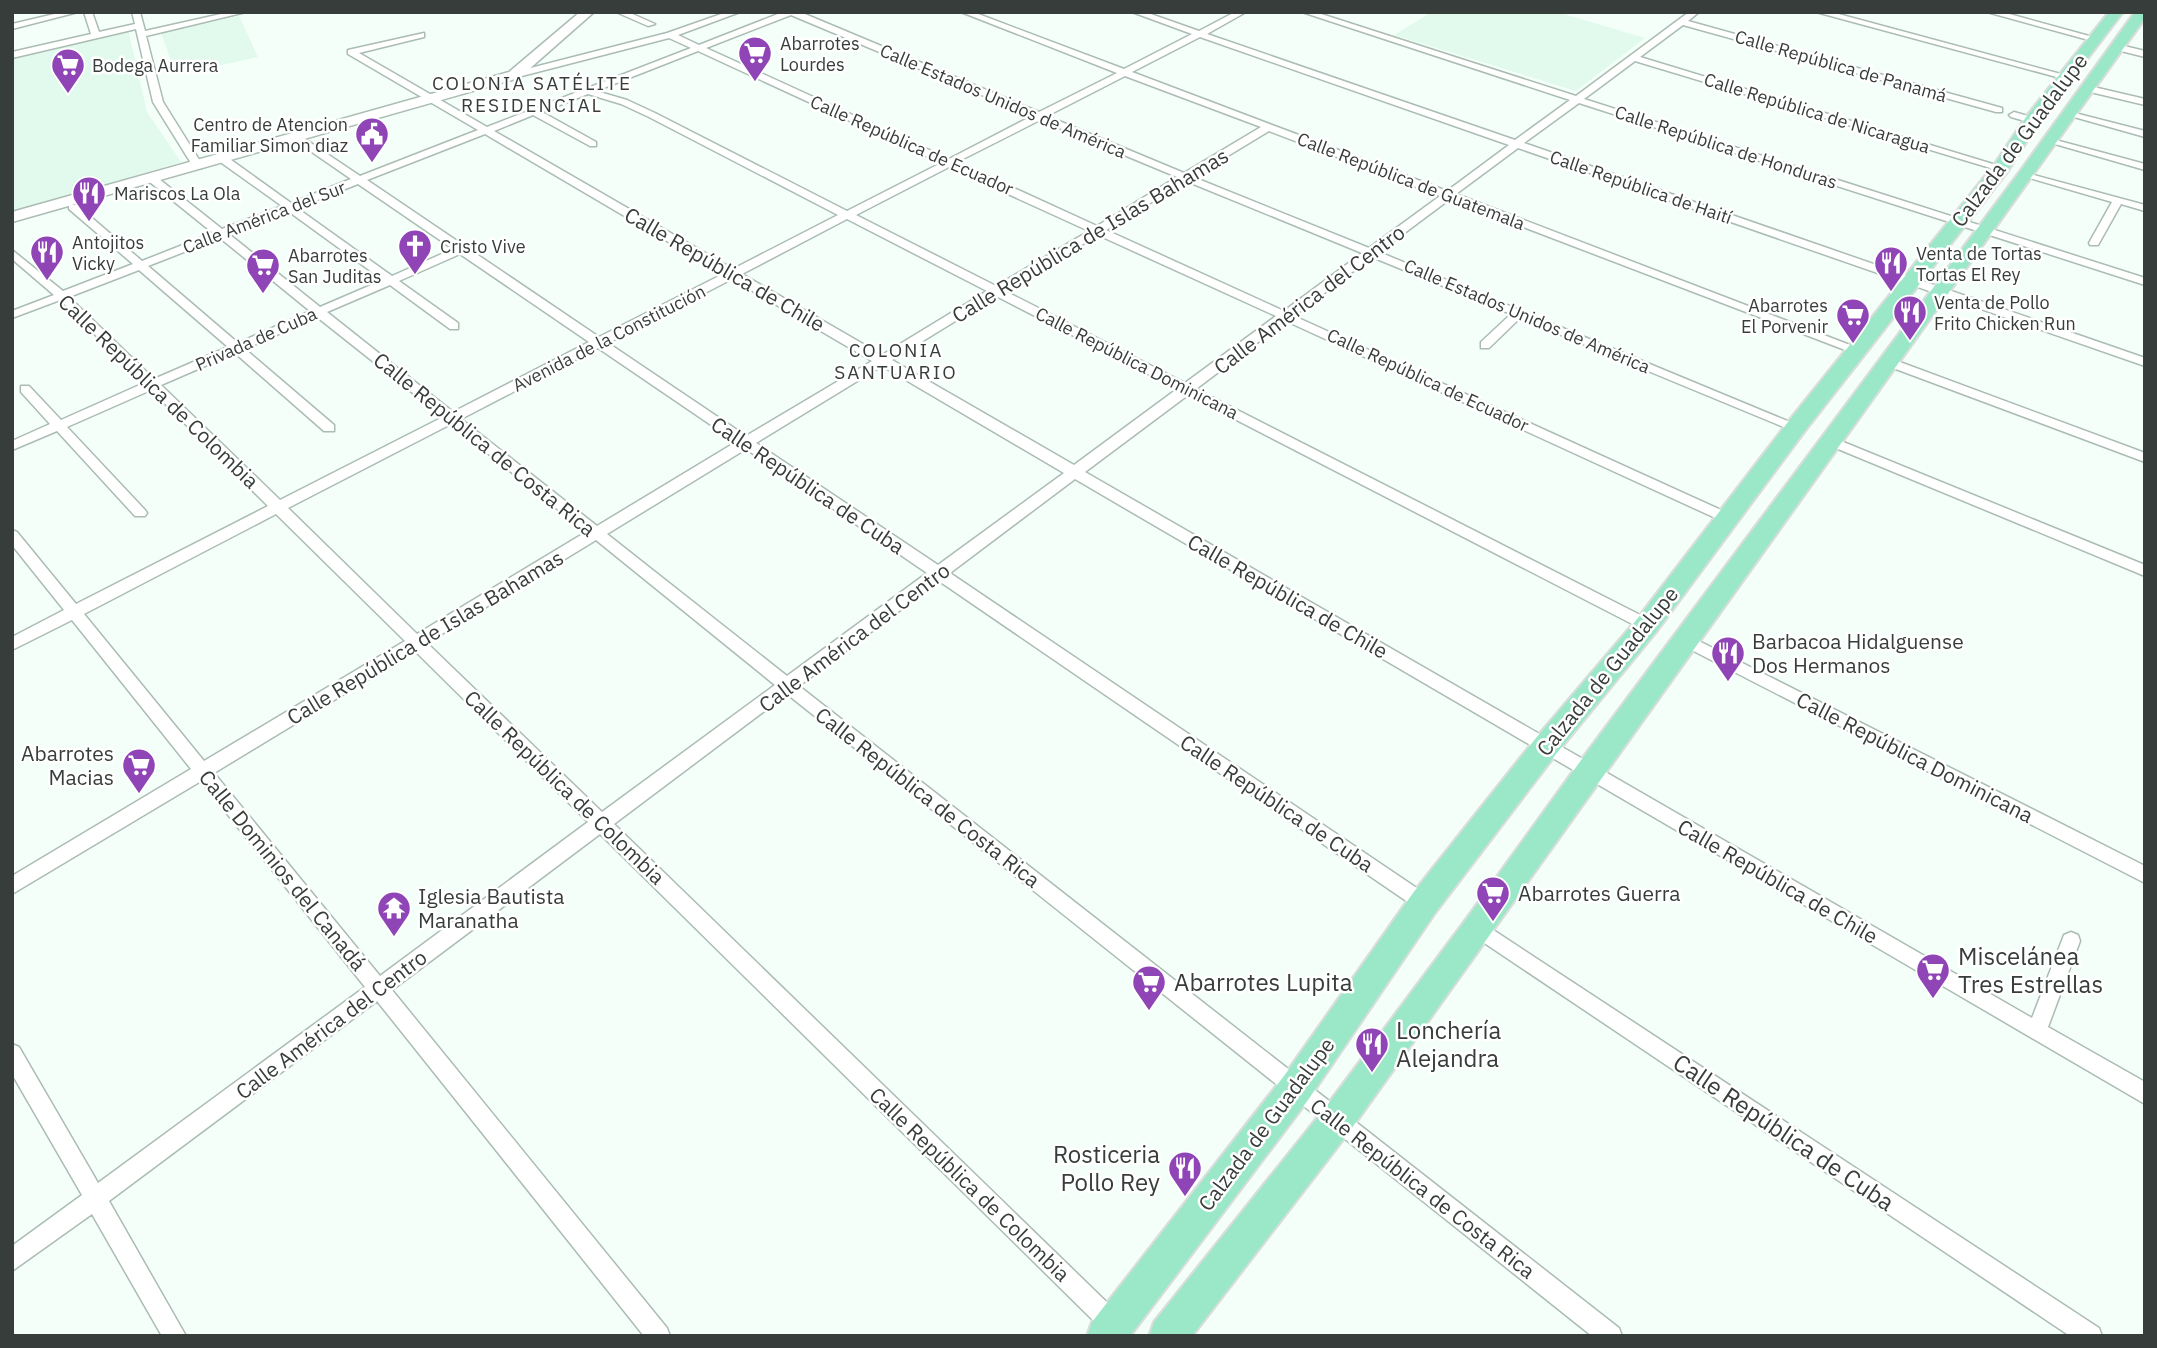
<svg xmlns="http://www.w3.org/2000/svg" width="2157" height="1348" viewBox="0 0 2157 1348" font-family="'IBM Plex Sans',sans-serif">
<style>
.built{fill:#e1faed}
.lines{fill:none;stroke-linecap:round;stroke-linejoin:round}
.minor-casing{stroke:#abbcb3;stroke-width:3}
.secondary-casing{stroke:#abbcb3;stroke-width:3}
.primary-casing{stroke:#dbdcdc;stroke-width:4}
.minor{fill:#fff;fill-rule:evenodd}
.secondary{fill:#fff;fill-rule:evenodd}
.primary{fill:#9be8c8;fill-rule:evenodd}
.labels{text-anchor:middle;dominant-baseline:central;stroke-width:5;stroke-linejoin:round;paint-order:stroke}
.far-poi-label{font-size:18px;fill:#373d3a;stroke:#fff;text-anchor:start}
.far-street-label{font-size:18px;fill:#373d3a;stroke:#fff}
.far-neighbourhood-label{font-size:19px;letter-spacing:2px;fill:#373d3a;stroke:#fff}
.street-label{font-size:21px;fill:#373d3a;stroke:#fff}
.poi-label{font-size:21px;fill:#373d3a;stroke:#fff;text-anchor:start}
.near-poi-label{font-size:24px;fill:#373d3a;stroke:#fff;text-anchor:start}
.near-street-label{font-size:24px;fill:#373d3a;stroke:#fff}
</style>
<rect width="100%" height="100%" fill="#f4fff9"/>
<path class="built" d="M1432 12H1557L1645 38 1576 91 1394 35Z
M239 16 258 57 176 75 161 33Z
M128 30 147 112 181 162 12 212V58Z"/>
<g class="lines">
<g class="minor-casing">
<path id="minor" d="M63 12H78L12 29V24Z
M84 12H92L99 32 135 24 132 12H140L145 31 230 12H246L146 36 163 102 203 166 202 168H194L153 102 136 29 12 58V52L91 34Z
M616 12H628L655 24 648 26Z
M727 12H740L678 35 699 45 783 12H800L1039 112 1117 73 961 12H973L1124 69 1192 34 1132 12H1145L1199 31 1235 12H1246L1207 34 1515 140 1570 100 1302 12H1315L1576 96 1689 12H1699L1688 21 2002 108V112H1996L1683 25 1640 57 2006 168 1997 170 1635 61 1584 99 2145 278V285L1579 103 1524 143 2145 358V366L1518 148 1456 194 1863 350 1857 354 1853 353 1450 199 1379 252 1802 427 1801 430H1791L1520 318 1489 348H1481V342L1511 314 1372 257 1294 316 1732 515 1734 518 1732 521H1722L1286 321 1196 389 1652 621 1655 625 1652 629H1642L1188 395 1085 472 2032 1018 2064 935 2071 932 2078 935 2080 941 2048 1027 2145 1082V1104L1075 479 950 573 1430 897 1433 903 1430 909 1424 911 1418 909 939 581 799 686 1619 1328 1622 1336H1592L787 694 614 824 1122 1317 1126 1325 1122 1333 1116 1336 1106 1333 600 834 392 990 667 1328 670 1336H644L377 1001 109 1201 186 1336H162L92 1214 12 1271V1246L82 1195 12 1074V1044L19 1047 98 1183 365 987 201 781 12 894V876L191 769 72 620 12 650V637L64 610 12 545V530L17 532 76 604 268 506 151 390 67 427 145 510 147 513 145 516H135L57 431 12 450V441L50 424 21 392V386H29L61 420 144 383 60 300 12 318V311L54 295 12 259V250L63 291 133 264 69 209V205H77L142 261 213 233 146 179V175H154L222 229 282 206 219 161V157H227L291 203 351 179 293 139V135H299L360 176 478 130 348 54V50L424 33V37L359 53 487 127 691 48 669 38 514 78 509 75 511 73 667 33ZM791 15 1032 116 949 159 706 48ZM1200 37 1509 145 1447 191 1132 72ZM698 51 941 163 847 211 655 113 627 100 596 91ZM1125 76 1261 127 1184 173 1047 116ZM588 94 621 104 649 117 838 215 733 269 494 131 533 115 590 146H596V142L542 112ZM1040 120 1177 177 1097 226 957 162ZM1269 131 1440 196 1369 248 1193 177ZM485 134 723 274 599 337 367 180ZM949 167 1089 231 996 286 856 215ZM1186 181 1362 253 1284 311 1106 230ZM358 184 453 249 392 276 297 208ZM288 211 383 280 320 307 229 234ZM847 219 987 291 882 355 742 274ZM1098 235 1276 316 1185 383 1005 291ZM220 238 310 311 238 343 148 266ZM460 254 589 342 453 412 327 312 390 285 450 329H458V323L399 281ZM139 270 228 347 154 379 69 297ZM732 279 872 361 746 436 608 343ZM996 296 1177 389 1074 465 892 360ZM317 317 443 417 280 500 161 385 235 353 324 431H334V425L245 349ZM598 348 736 442 597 526 461 419ZM882 366 1064 473 938 565 756 443ZM451 424 586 532 417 634 288 508ZM746 449 927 573 787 676 607 534ZM276 514 405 641 204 761 84 614ZM596 540 775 685 602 812 427 643ZM415 651 588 822 380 976 214 773Z
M1816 12H1831L2072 77 2064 79Z
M1987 12H2002L2100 39 2096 42Z
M2116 44 2145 51V57L2113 49 2112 47Z
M2085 85 2145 99V105L2082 90V86Z
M2067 111 2145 131V137L2067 115Z
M2014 112 2035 118 2037 120 2032 123 2011 117 2009 115Z
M2048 138 2145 164V170L2048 142Z
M2023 172 2145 205V211L2121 204 2098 245H2090L2089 243 2112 202 2023 176Z
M1889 358 2145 453V462L1885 365 1883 362Z
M1831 437 2145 565V576L1826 444 1824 441Z
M1685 634 2145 866V883L1680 644 1677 640Z
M1478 920 2099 1328 2102 1336H2070L1471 934 1469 928 1471 922Z"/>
</g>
<g class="secondary-casing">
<path id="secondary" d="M580 12H594L519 78 12 222V212L509 72Z"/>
</g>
<g class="primary-casing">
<path id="primary" d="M2109 12H2123L2039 122 2007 172 1804 432 1656 632 1556 754 1435 913 1308 1100 1130 1336H1087L1092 1322 1284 1076 1413 893 1536 738 1638 618 1788 422 1994 165 2026 117Z
M2135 12H2145V18L1349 1132 1192 1336H1149L1154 1322 1325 1108 1467 918 1579 763 2021 170Z"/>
</g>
<use href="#minor" class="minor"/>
<use href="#secondary" class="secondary"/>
<use href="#primary" class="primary"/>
</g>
<defs>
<g id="supermarket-pin" transform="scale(1.75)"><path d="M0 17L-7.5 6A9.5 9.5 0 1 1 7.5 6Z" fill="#9045b6" stroke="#fff"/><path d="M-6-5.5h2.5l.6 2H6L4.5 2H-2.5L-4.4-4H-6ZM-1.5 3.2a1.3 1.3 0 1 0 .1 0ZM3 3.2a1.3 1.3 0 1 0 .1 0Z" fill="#fff"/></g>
<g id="civic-pin" transform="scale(1.75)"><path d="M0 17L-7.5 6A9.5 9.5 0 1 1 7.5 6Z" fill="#9045b6" stroke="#fff"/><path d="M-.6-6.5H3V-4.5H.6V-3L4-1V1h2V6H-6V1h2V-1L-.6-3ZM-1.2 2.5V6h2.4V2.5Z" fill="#fff"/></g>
<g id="restaurant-pin" transform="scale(1.75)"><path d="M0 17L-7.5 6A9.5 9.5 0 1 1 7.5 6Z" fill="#9045b6" stroke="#fff"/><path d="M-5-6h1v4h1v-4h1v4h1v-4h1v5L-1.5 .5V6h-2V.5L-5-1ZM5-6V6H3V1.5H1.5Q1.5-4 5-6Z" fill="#fff"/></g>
<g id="church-pin" transform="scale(1.75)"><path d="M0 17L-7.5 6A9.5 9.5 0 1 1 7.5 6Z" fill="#9045b6" stroke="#fff"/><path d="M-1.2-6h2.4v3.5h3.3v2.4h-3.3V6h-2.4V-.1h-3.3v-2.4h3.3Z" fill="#fff"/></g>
<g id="temple-pin" transform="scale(1.75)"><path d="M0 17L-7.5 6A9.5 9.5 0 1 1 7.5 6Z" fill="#9045b6" stroke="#fff"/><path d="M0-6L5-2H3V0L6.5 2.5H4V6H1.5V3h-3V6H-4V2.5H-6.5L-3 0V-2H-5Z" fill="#fff"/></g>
</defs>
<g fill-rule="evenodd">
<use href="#supermarket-pin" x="755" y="53"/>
<use href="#supermarket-pin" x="68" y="65"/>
<use href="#civic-pin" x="372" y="134"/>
<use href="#restaurant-pin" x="89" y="193"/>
<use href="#church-pin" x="415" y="246"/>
<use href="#restaurant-pin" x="47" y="252"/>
<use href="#restaurant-pin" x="1891" y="263"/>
<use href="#supermarket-pin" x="263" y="265"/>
<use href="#restaurant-pin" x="1910" y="312"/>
<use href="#supermarket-pin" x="1853" y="315"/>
<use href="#restaurant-pin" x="1728" y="653"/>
<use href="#supermarket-pin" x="139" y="765"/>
<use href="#supermarket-pin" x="1493" y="893"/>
<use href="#temple-pin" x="394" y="908"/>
<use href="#supermarket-pin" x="1933" y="970"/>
<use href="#supermarket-pin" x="1149" y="982"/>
<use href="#restaurant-pin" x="1372" y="1044"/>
<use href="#restaurant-pin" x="1185" y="1168"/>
</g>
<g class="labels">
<g class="far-poi-label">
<text x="780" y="43">Abarrotes<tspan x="780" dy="21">Lourdes</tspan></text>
<text x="92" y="65">Bodega Aurrera</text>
<text x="348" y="124" text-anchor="end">Centro de Atencion<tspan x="348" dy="21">Familiar Simon diaz</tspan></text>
<text x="114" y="193">Mariscos La Ola</text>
<text x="72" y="242">Antojitos<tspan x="72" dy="21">Vicky</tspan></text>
<text x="440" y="246">Cristo Vive</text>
<text x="1916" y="253">Venta de Tortas<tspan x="1916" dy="21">Tortas El Rey</tspan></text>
<text x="288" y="255">Abarrotes<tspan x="288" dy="21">San Juditas</tspan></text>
<text x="1934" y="302">Venta de Pollo<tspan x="1934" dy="21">Frito Chicken Run</tspan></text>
<text x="1828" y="305" text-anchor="end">Abarrotes<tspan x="1828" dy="21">El Porvenir</tspan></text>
</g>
<g class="far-street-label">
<text transform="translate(1841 66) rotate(16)">Calle República de Panamá</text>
<text transform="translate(1003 101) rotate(23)">Calle Estados Unidos de América</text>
<text transform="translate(1817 113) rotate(17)">Calle República de Nicaragua</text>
<text transform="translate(912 145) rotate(24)">Calle República de Ecuador</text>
<text transform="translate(1726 147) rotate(18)">Calle República de Honduras</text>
<text transform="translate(1411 181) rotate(21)">Calle República de Guatemala</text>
<text transform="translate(1641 187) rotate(19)">Calle República de Haití</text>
<text transform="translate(264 217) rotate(-21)">Calle América del Sur</text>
<text transform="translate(1527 316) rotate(23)">Calle Estados Unidos de América</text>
<text transform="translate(609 338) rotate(-27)">Avenida de la Constitución</text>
<text transform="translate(256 339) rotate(-24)">Privada de Cuba</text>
<text transform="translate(1137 363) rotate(27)">Calle República Dominicana</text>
<text transform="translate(1428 380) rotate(25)">Calle República de Ecuador</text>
</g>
<g class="far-neighbourhood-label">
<text x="532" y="83">COLONIA SATÉLITE<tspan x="532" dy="22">RESIDENCIAL</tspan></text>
<text x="896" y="350">COLONIA<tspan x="896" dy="22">SANTUARIO</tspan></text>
</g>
<g class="street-label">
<text transform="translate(2019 140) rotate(-53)">Calzada de Guadalupe</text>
<text transform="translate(1090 235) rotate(-31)">Calle República de Islas Bahamas</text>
<text transform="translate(725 269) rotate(30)">Calle República de Chile</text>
<text transform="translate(1309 299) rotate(-37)">Calle América del Centro</text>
<text transform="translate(159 391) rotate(44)">Calle República de Colombia</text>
<text transform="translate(485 444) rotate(39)">Calle República de Costa Rica</text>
<text transform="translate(808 485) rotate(34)">Calle República de Cuba</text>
<text transform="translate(1288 596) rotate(30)">Calle República de Chile</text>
<text transform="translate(425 637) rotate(-31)">Calle República de Islas Bahamas</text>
<text transform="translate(854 637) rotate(-37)">Calle América del Centro</text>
<text transform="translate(1607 671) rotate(-51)">Calzada de Guadalupe</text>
<text transform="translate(1915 757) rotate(27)">Calle República Dominicana</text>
<text transform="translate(565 787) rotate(44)">Calle República de Colombia</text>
<text transform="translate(928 797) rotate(38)">Calle República de Costa Rica</text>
<text transform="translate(1277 803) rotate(34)">Calle República de Cuba</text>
<text transform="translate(283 870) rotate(51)">Calle Dominios del Canadá</text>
<text transform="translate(1778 881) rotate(30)">Calle República de Chile</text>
<text transform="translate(331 1024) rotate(-37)">Calle América del Centro</text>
<text transform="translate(1266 1124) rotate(-53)">Calzada de Guadalupe</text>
<text transform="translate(970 1184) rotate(44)">Calle República de Colombia</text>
<text transform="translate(1423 1188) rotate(38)">Calle República de Costa Rica</text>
</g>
<g class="poi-label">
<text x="1752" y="641">Barbacoa Hidalguense<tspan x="1752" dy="24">Dos Hermanos</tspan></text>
<text x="114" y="753" text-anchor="end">Abarrotes<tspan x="114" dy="24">Macias</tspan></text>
<text x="1518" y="893">Abarrotes Guerra</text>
<text x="418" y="896">Iglesia Bautista<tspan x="418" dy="24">Maranatha</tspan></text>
</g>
<g class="near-poi-label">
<text x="1958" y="956">Miscelánea<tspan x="1958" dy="28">Tres Estrellas</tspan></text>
<text x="1174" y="982">Abarrotes Lupita</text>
<text x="1396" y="1030">Lonchería<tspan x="1396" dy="28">Alejandra</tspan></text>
<text x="1160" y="1154" text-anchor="end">Rosticeria<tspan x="1160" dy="28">Pollo Rey</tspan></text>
</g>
<g class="near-street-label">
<text transform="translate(1784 1132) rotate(34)">Calle República de Cuba</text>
</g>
</g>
<rect width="2157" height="1348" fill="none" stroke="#373d3a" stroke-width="28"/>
</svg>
